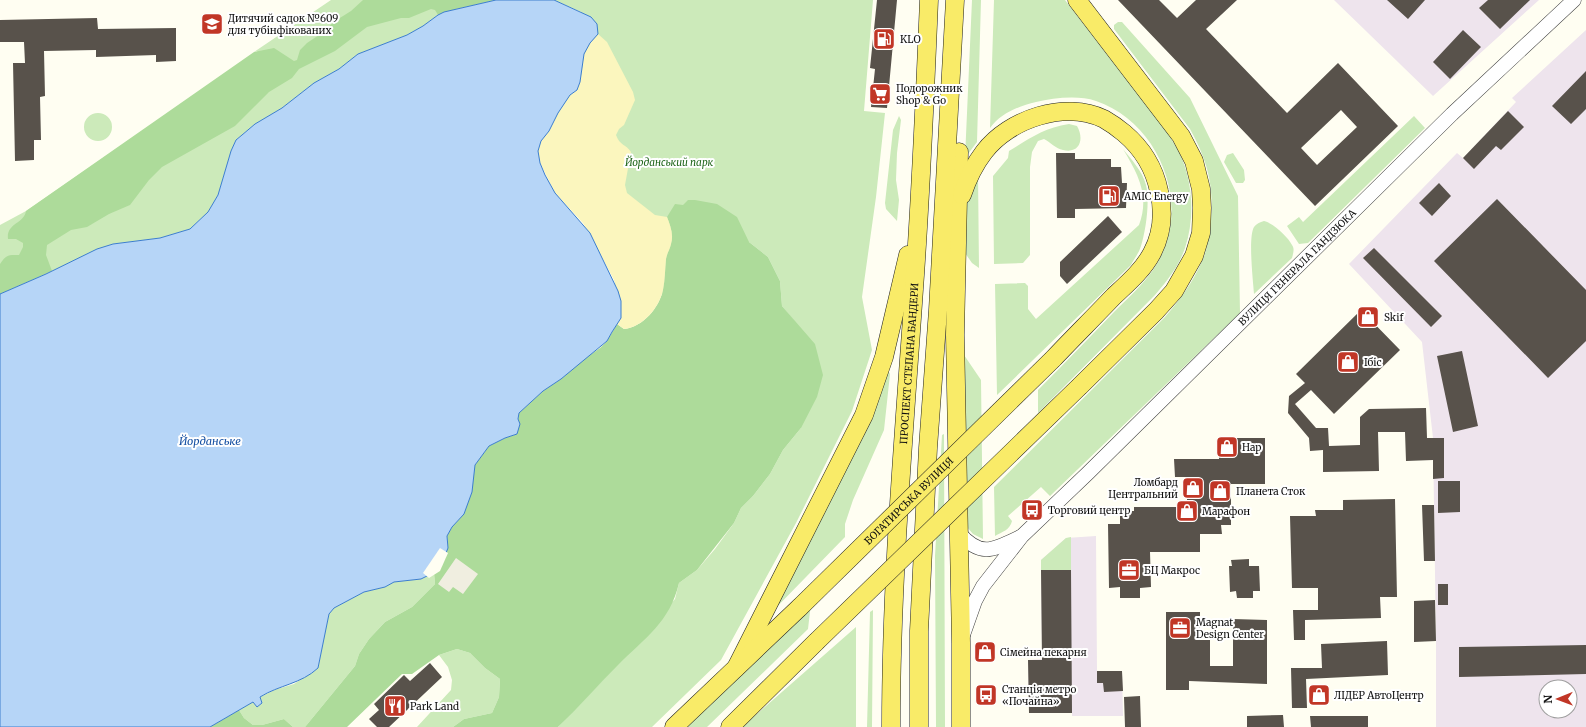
<svg xmlns="http://www.w3.org/2000/svg" width="1586" height="727" viewBox="0 0 1586 727" font-family="Merriweather,serif">
<style>
.industrial{fill:#eee4ed;fill-rule:evenodd}
.green{fill:#cceaba}
.forest{fill:#addb9a}
.sand{fill:#fbf6be}
.plaza{fill:#f0eee0}
.water{fill:#b6d5f7;stroke:#3c7ece}
.pier{fill:#fffef2}
.building{fill:#58524b;fill-rule:evenodd}
.lines{fill:none;stroke-linecap:round;stroke-linejoin:round}
.minor-casing{stroke:#424242;stroke-width:15}
.major-casing{stroke:#202020;stroke-width:19}
.minor{stroke:#fff;stroke-width:14}
.major{stroke:#f9eb68;stroke-width:18}
.major-bridge-casing{stroke:#202020;stroke-width:19;stroke-linecap:butt}
.major-bridge{stroke:#f9eb68;stroke-width:18}
.labels{text-anchor:middle;dominant-baseline:central;stroke-width:4;stroke-linejoin:round;paint-order:stroke}
.poi-label{font-size:10px;fill:#0f0f0f;stroke:#fff;text-anchor:start}
.park-label{font-size:10px;font-style:italic;fill:#23681e;stroke:#fff}
.street-label{font-size:10px;fill:#0f0f0f;stroke:#fff}
.water-label{font-size:11px;font-style:italic;fill:#1751a3;stroke:#fff}
</style>
<rect width="100%" height="100%" fill="#fffef2"/>
<path class="industrial" d="M1334 0H1539L1433 96Z
M1586 30V727H1436V641L1433 438 1422 342 1349 264 1457 153 1463 158 1516 102 1512 98ZM1546 687H1570V711H1546Z
M1096 536 1097 671H1122L1123 716H1072V713H1029L1028 660 1042 659 1041 560 1066 538Z"/>
<path class="green" d="M331 0H496L444 12 438 15 423 26 407 35 358 54 339 69 314 83 282 108 255 124 236 140 231 151 218 195 208 212 190 229 160 238 113 244 98 249 46 274 0 294V225L26 211 258 51 254 52Z
M554 0H873L864 111 885 113 876 197 862 297 872 350 852 411 796 523 721 660 652 727H558L617 665 675 599 679 583 697 570 715 549 734 523 741 508 753 496 770 474 783 450 801 428 796 323 782 306 780 281 768 257 749 242 621 318 580 82 584 54 581 12Z
M972 0H981L977 142 965 158Z
M994 0H1065L1169 135C1173 142 1177 148 1180 154 1193 182 1195 219 1185 248 1179 266 1167 281 1155 295L1038 413V390C1064 364 1089 338 1114 312 1131 295 1152 277 1162 254 1189 197 1156 121 1096 101 1078 95 1054 98 1036 102 1019 106 1001 113 990 128Z
M1118 22H1122L1190 98 1238 196 1240 313 1050 496 1041 487 1008 516 1012 521C1010 530 1002 532 995 536L994 487 1165 317C1180 300 1193 282 1202 261 1207 251 1208 239 1210 229 1215 190 1209 163 1190 129L1114 29V25Z
M84 127a14 14 0 1 1 28 0a14 14 0 1 1-28 0Z
M899 116 901 120 897 153 896 180 899 200 897 221 886 209 885 203 893 130Z
M1414 116 1425 128 1308 243 1299 244 1287 226 1299 217 1303 222Z
M1069 124 1077 126C1084 138 1081 154 1063 150 1056 149 1050 142 1044 139L1038 141 1032 152 1030 167V255L1023 263 994 264 993 176 1008 158 1009 151C1030 138 1044 128 1069 124Z
M1123 149C1131 159 1143 172 1146 185 1150 201 1146 230 1141 246 1139 253 1134 259 1131 265L997 395 995 284 1025 283 1028 286V309L1036 319 1139 225C1150 196 1138 174 1123 149Z
M1233 153 1244 170 1245 180 1243 183H1236L1224 162 1227 155Z
M978 173 979 268 972 263 965 253V203Z
M1264 221C1273 223 1288 237 1292 245 1295 249 1293 254 1292 258L1254 294C1253 280 1248 237 1254 227 1256 224 1260 222 1264 221Z
M962 352 981 380 983 539 973 534 967 527Z
M887 369 890 374 884 430 853 500 845 524V537L767 617Z
M944 434 945 727H936L935 556 942 435Z
M1071 537V570H1041V560L1066 538Z
M434 573 435 584 412 607 385 622 369 639 359 654 355 666 305 727H293L284 719 262 725H253L244 718 239 710 253 702 257 707 262 703 260 697 274 690 294 684 318 668 329 613 334 608 364 592 385 587 393 582 421 579Z
M811 603 808 629 707 727H682Z
M873 610 872 727H867L870 612Z
M856 627V727H743L749 721Z
M457 649 470 653 485 668 500 679 499 697 492 713 464 719 453 727H417L451 690 452 680 448 667 439 655Z"/>
<path class="forest" d="M363 0H496L456 9 438 15 435 10 431 9 409 18H401L367 27 335 51 299 69 292 78 269 92 235 126 162 167 149 180 130 205 109 214 87 227 71 230 47 245 46 255 52 271 0 294V264C7 254 8 255 19 255L23 247V243L16 239H8C6 223 24 224 26 211L254 52 274 48 294 61 297 60 300 50 307 43 319 35 335 21 351 11Z
M688 200H695L717 204 737 217 749 242 768 257 780 281 782 306 815 344 823 375 817 397 801 428 783 450 770 474 753 496 741 508 734 523 697 570 679 583C670 622 645 638 618 665 598 685 579 707 558 727H453L464 719 492 713 499 697 500 679 485 668 470 653 457 649 439 655 412 674H402L347 727H305L355 666 359 654 369 639 385 622 412 607 435 584 434 573 448 548 447 536 452 527 464 514 475 465 489 446 505 438 517 434 519 424 518 419 519 413 543 391 561 379 584 359 600 348 607 341 617 324 624 329C643 327 659 308 663 290 665 280 665 269 666 259 667 253 670 249 671 244 674 234 670 225 667 217L675 204 683 205Z
M239 710 244 718 253 725H262L284 719 293 727H210Z"/>
<path class="sand" d="M598 34 607 42 633 92 635 100 624 125 619 129 616 135C620 146 626 144 631 152L625 185 627 193 655 215 667 217C670 225 674 234 671 244 670 249 667 253 666 259 665 269 665 280 663 290 659 308 643 327 624 329L617 324 621 318 615 282 604 261 583 223 555 193 540 163 538 151 541 141 549 131 558 113 570 95 577 90 580 82 584 54 590 43Z"/>
<path class="plaza" d="M456 558 478 574 463 594 453 587 449 592 438 584Z"/>
<path class="water" d="M496 0H554L591 17 597 24 598 34 590 43 584 54 580 82 577 90 570 95 558 113 549 131 541 141 538 151 540 163 545 175 555 193 590 233 618 291 621 301V318L612 332 607 341 561 379 543 391 519 413 518 419 520 424 517 434 505 438 489 446 475 465 472 492 464 514 452 527 447 536 448 548 439 570 421 579 394 582 385 587 364 592 334 608 329 614 318 668C301 684 279 685 260 697L262 703 257 707 253 702 210 727H0V294L46 274 97 249 113 244 160 238 190 229 208 212 218 195 231 151 236 140 242 135 255 124 282 108 314 83 339 69 358 54 407 35 423 26 438 15 444 12Z"/>
<path class="pier" d="M440 548 448 553 440 571 429 578 423 573Z"/>
<path class="building" d="M877 0H897L887 108 871 107 875 69 870 68Z
M1118 0H1159L1177 18 1196 0H1237L1206 29 1287 113 1338 63 1398 126 1315 206ZM1341 110 1357 127 1317 165 1301 148Z
M1387 0H1425L1408 19Z
M1488 0H1530L1500 29 1479 8Z
M97 18 98 29 176 28V61L156 62V55L96 57V50L44 51 45 96 40 97 41 140H34V160L15 161 13 63H25L24 42H0V20Z
M1463 30 1481 47 1450 79 1433 62Z
M1586 71V109L1571 124 1552 106Z
M1508 111 1524 127 1501 150 1496 146 1474 169 1463 158Z
M1056 153H1075V159H1111V167H1121L1122 183H1127L1126 208 1075 209V218H1057Z
M1439 183 1451 196 1432 216 1419 203Z
M1497 199 1586 290V341L1548 378 1434 261Z
M1108 216 1122 232 1067 284 1060 276V262Z
M1374 248 1442 316 1431 327 1363 258Z
M1361 310 1400 350 1334 414 1311 390 1295 404 1316 428H1328L1329 446 1360 445V417L1369 409 1426 408 1427 438H1444V478L1433 479V460L1406 461 1405 432H1378L1379 471 1323 472V450L1310 451 1309 438 1288 413 1289 396 1305 383 1296 374Z
M1462 351 1478 426 1453 432 1437 356Z
M1219 438H1265V484H1231V525H1221L1222 534H1200V552H1150L1151 587 1140 588V598H1120V587L1109 588 1108 524H1120V511H1134V507H1187V477H1175L1174 459H1219Z
M1438 481H1460V512L1438 513Z
M1395 499 1397 597H1380L1381 618 1305 620V640H1294L1293 610H1318V588H1292L1290 516H1316L1315 510H1343V500Z
M1422 505H1434L1435 561H1424Z
M1249 559V566H1259L1260 591H1253V598H1237L1236 591 1230 592 1229 566H1232L1231 560Z
M1041 570H1071L1072 713H1029L1028 660H1042Z
M1438 584H1448V605H1438Z
M1435 600 1436 641 1414 642V601Z
M1166 612H1200V640H1210V666H1233V619L1267 620V684L1189 681V690H1166Z
M1387 641 1388 675 1306 679 1307 708H1292L1291 668H1322L1321 644Z
M1586 645V674L1459 677V647Z
M430 663 442 677 389 727H377L369 719 379 710 374 704 404 675 410 681Z
M1097 671H1122L1123 691 1104 692 1103 683H1097Z
M1140 696 1141 727H1125L1124 697Z
M1283 715 1284 727H1247V716Z
M1310 716H1368V727H1311Z"/>
<g class="lines">
<g class="minor-casing">
<g id="minor">
<path d="M959 533C981 558 993 550 1020 537"/>
<path id="s1" d="M963 635 975 601 983 586 1022 536 1088 473 1452 114 1574 0"/>
</g>
</g>
<g class="major-casing">
<g id="major">
<path d="M1077 0 1181 136 1194 161 1201 189 1202 208 1201 233 1194 256 1174 291 1156 311 1080 386"/>
<path d="M959 152 955 335 961 643V727"/>
<path d="M962 195C967 180 974 165 984 152 1009 119 1065 100 1104 119 1111 123 1118 128 1124 133 1143 149 1154 167 1159 191 1164 212 1162 234 1152 253 1143 270 1128 283 1114 296 1094 317 1073 338 1053 359"/>
<path d="M736 668 864 415 884 357 908 255"/>
<path d="M674 727 800 607"/>
<path d="M730 727 816 642"/>
<path id="s2" d="M891 727C891 580 904 435 914 289 921 193 925 96 929 0"/>
<path d="M919 727V631L928 448 938 310 955 0"/>
</g>
</g>
<use href="#minor" class="minor"/>
<use href="#major" class="major"/>
<g class="major-bridge-casing">
<g id="major-bridge">
<path id="s3" d="M800 607 1053 359"/>
<path d="M816 642 1080 386"/>
</g>
</g>
<use href="#major-bridge" class="major-bridge"/>
</g>
<defs>
<g id="school-square" transform="scale(1.15)"><rect x="-9" y="-9" width="18" height="18" rx="4" fill="#c13626" stroke="#fff"/><path d="M0-5L7-2L0 1L-7-2ZM-4 1L0 2.5L4 1V4Q0 6-4 4Z" fill="#fff"/></g>
<g id="fuel-square" transform="scale(1.15)"><rect x="-9" y="-9" width="18" height="18" rx="4" fill="#c13626" stroke="#fff"/><path d="M-5.5-6h7V0h2V4h1.3V-2.5L3-4.5l.8-.8L6-3V5H2.5V1h-1V6h-7ZM-4.2-4.7v3.2H.2V-4.7Z" fill="#fff"/></g>
<g id="supermarket-square" transform="scale(1.15)"><rect x="-9" y="-9" width="18" height="18" rx="4" fill="#c13626" stroke="#fff"/><path d="M-6-5.5h2.5l.6 2H6L4.5 2H-2.5L-4.4-4H-6ZM-1.5 3.2a1.3 1.3 0 1 0 .1 0ZM3 3.2a1.3 1.3 0 1 0 .1 0Z" fill="#fff"/></g>
<g id="shop-square" transform="scale(1.15)"><rect x="-9" y="-9" width="18" height="18" rx="4" fill="#c13626" stroke="#fff"/><path d="M-5-2.5h2.3a2.7 3.5 0 0 1 5.4 0H5L5.5 6h-11ZM-1.5-2.5h3a1.5 2.3 0 0 0-3 0Z" fill="#fff"/></g>
<g id="bus-square" transform="scale(1.15)"><rect x="-9" y="-9" width="18" height="18" rx="4" fill="#c13626" stroke="#fff"/><path d="M-5-6H5V4H4V6H2V4H-2V6H-4V4H-5ZM-3.5-4V0h7V-4ZM-3.5 1.2v1.5H-2V1.2ZM2 1.2v1.5H3.5V1.2Z" fill="#fff"/></g>
<g id="office-square" transform="scale(1.15)"><rect x="-9" y="-9" width="18" height="18" rx="4" fill="#c13626" stroke="#fff"/><path d="M-6-3h4V-5.5h4V-3h4V5H-6ZM-1-4.5V-3h2v-1.5ZM-6 0V1H6V0Z" fill="#fff"/></g>
<g id="restaurant-square" transform="scale(1.15)"><rect x="-9" y="-9" width="18" height="18" rx="4" fill="#c13626" stroke="#fff"/><path d="M-5-6h1v4h1v-4h1v4h1v-4h1v5L-1.5 .5V6h-2V.5L-5-1ZM5-6V6H3V1.5H1.5Q1.5-4 5-6Z" fill="#fff"/></g>
</defs>
<g fill-rule="evenodd">
<use href="#school-square" x="212" y="24"/>
<use href="#fuel-square" x="884" y="39"/>
<use href="#supermarket-square" x="880" y="94"/>
<use href="#fuel-square" x="1109" y="196"/>
<use href="#shop-square" x="1368" y="317"/>
<use href="#shop-square" x="1348" y="362"/>
<use href="#shop-square" x="1227" y="447"/>
<use href="#shop-square" x="1193" y="488"/>
<use href="#shop-square" x="1220" y="491"/>
<use href="#bus-square" x="1032" y="510"/>
<use href="#shop-square" x="1187" y="511"/>
<use href="#office-square" x="1129" y="570"/>
<use href="#office-square" x="1180" y="628"/>
<use href="#shop-square" x="985" y="652"/>
<use href="#bus-square" x="986" y="695"/>
<use href="#shop-square" x="1319" y="695"/>
<use href="#restaurant-square" x="395" y="706"/>
</g>
<g class="labels">
<g class="poi-label">
<text x="228" y="18">Дитячий садок №609<tspan x="228" dy="12">для тубінфікованих</tspan></text>
<text x="900" y="39">KLO</text>
<text x="896" y="88">Подорожник<tspan x="896" dy="12">Shop &amp; Go</tspan></text>
<text x="1124" y="196">AMIC Energy</text>
<text x="1384" y="317">Skif</text>
<text x="1364" y="362">Ібіс</text>
<text x="1242" y="447">Hap</text>
<text x="1178" y="482" text-anchor="end">Ломбард<tspan x="1178" dy="12">Центральний</tspan></text>
<text x="1236" y="491">Планета Сток</text>
<text x="1048" y="510">Торговий центр</text>
<text x="1202" y="511">Марафон</text>
<text x="1144" y="570">БЦ Макрос</text>
<text x="1196" y="622">Magnat<tspan x="1196" dy="12">Design Center</tspan></text>
<text x="1000" y="652">Сімейна пекарня</text>
<text x="1002" y="689">Станція метро<tspan x="1002" dy="12">«Почайна»</tspan></text>
<text x="1334" y="695">ЛІДЕР АвтоЦентр</text>
<text x="410" y="706">Park Land</text>
</g>
<g class="park-label">
<text x="669" y="162">Йорданський парк</text>
</g>
<g class="street-label">
<text stroke="none"><textPath href="#s1" startOffset="501">ВУЛИЦЯ ГЕНЕРАЛА ГАНДЗЮКА</textPath></text>
<text stroke="none"><textPath href="#s2" startOffset="364">ПРОСПЕКТ СТЕПАНА БАНДЕРИ</textPath></text>
<text stroke="none"><textPath href="#s3" startOffset="152">БОГАТИРСЬКА ВУЛИЦЯ</textPath></text>
</g>
<g class="water-label">
<text x="210" y="441">Йорданське</text>
</g>
</g>
<g transform="translate(1558 699) rotate(269)"><circle r="19" fill="#ffffff" stroke="#9f9f9f"/>
<path d="M0-3L7 15L0 10L-7 15Z" fill="#c13626"/>
<text y="-6" font-size="11" font-weight="bold" text-anchor="middle" fill="#0f0f0f">N</text>
</g>
</svg>
